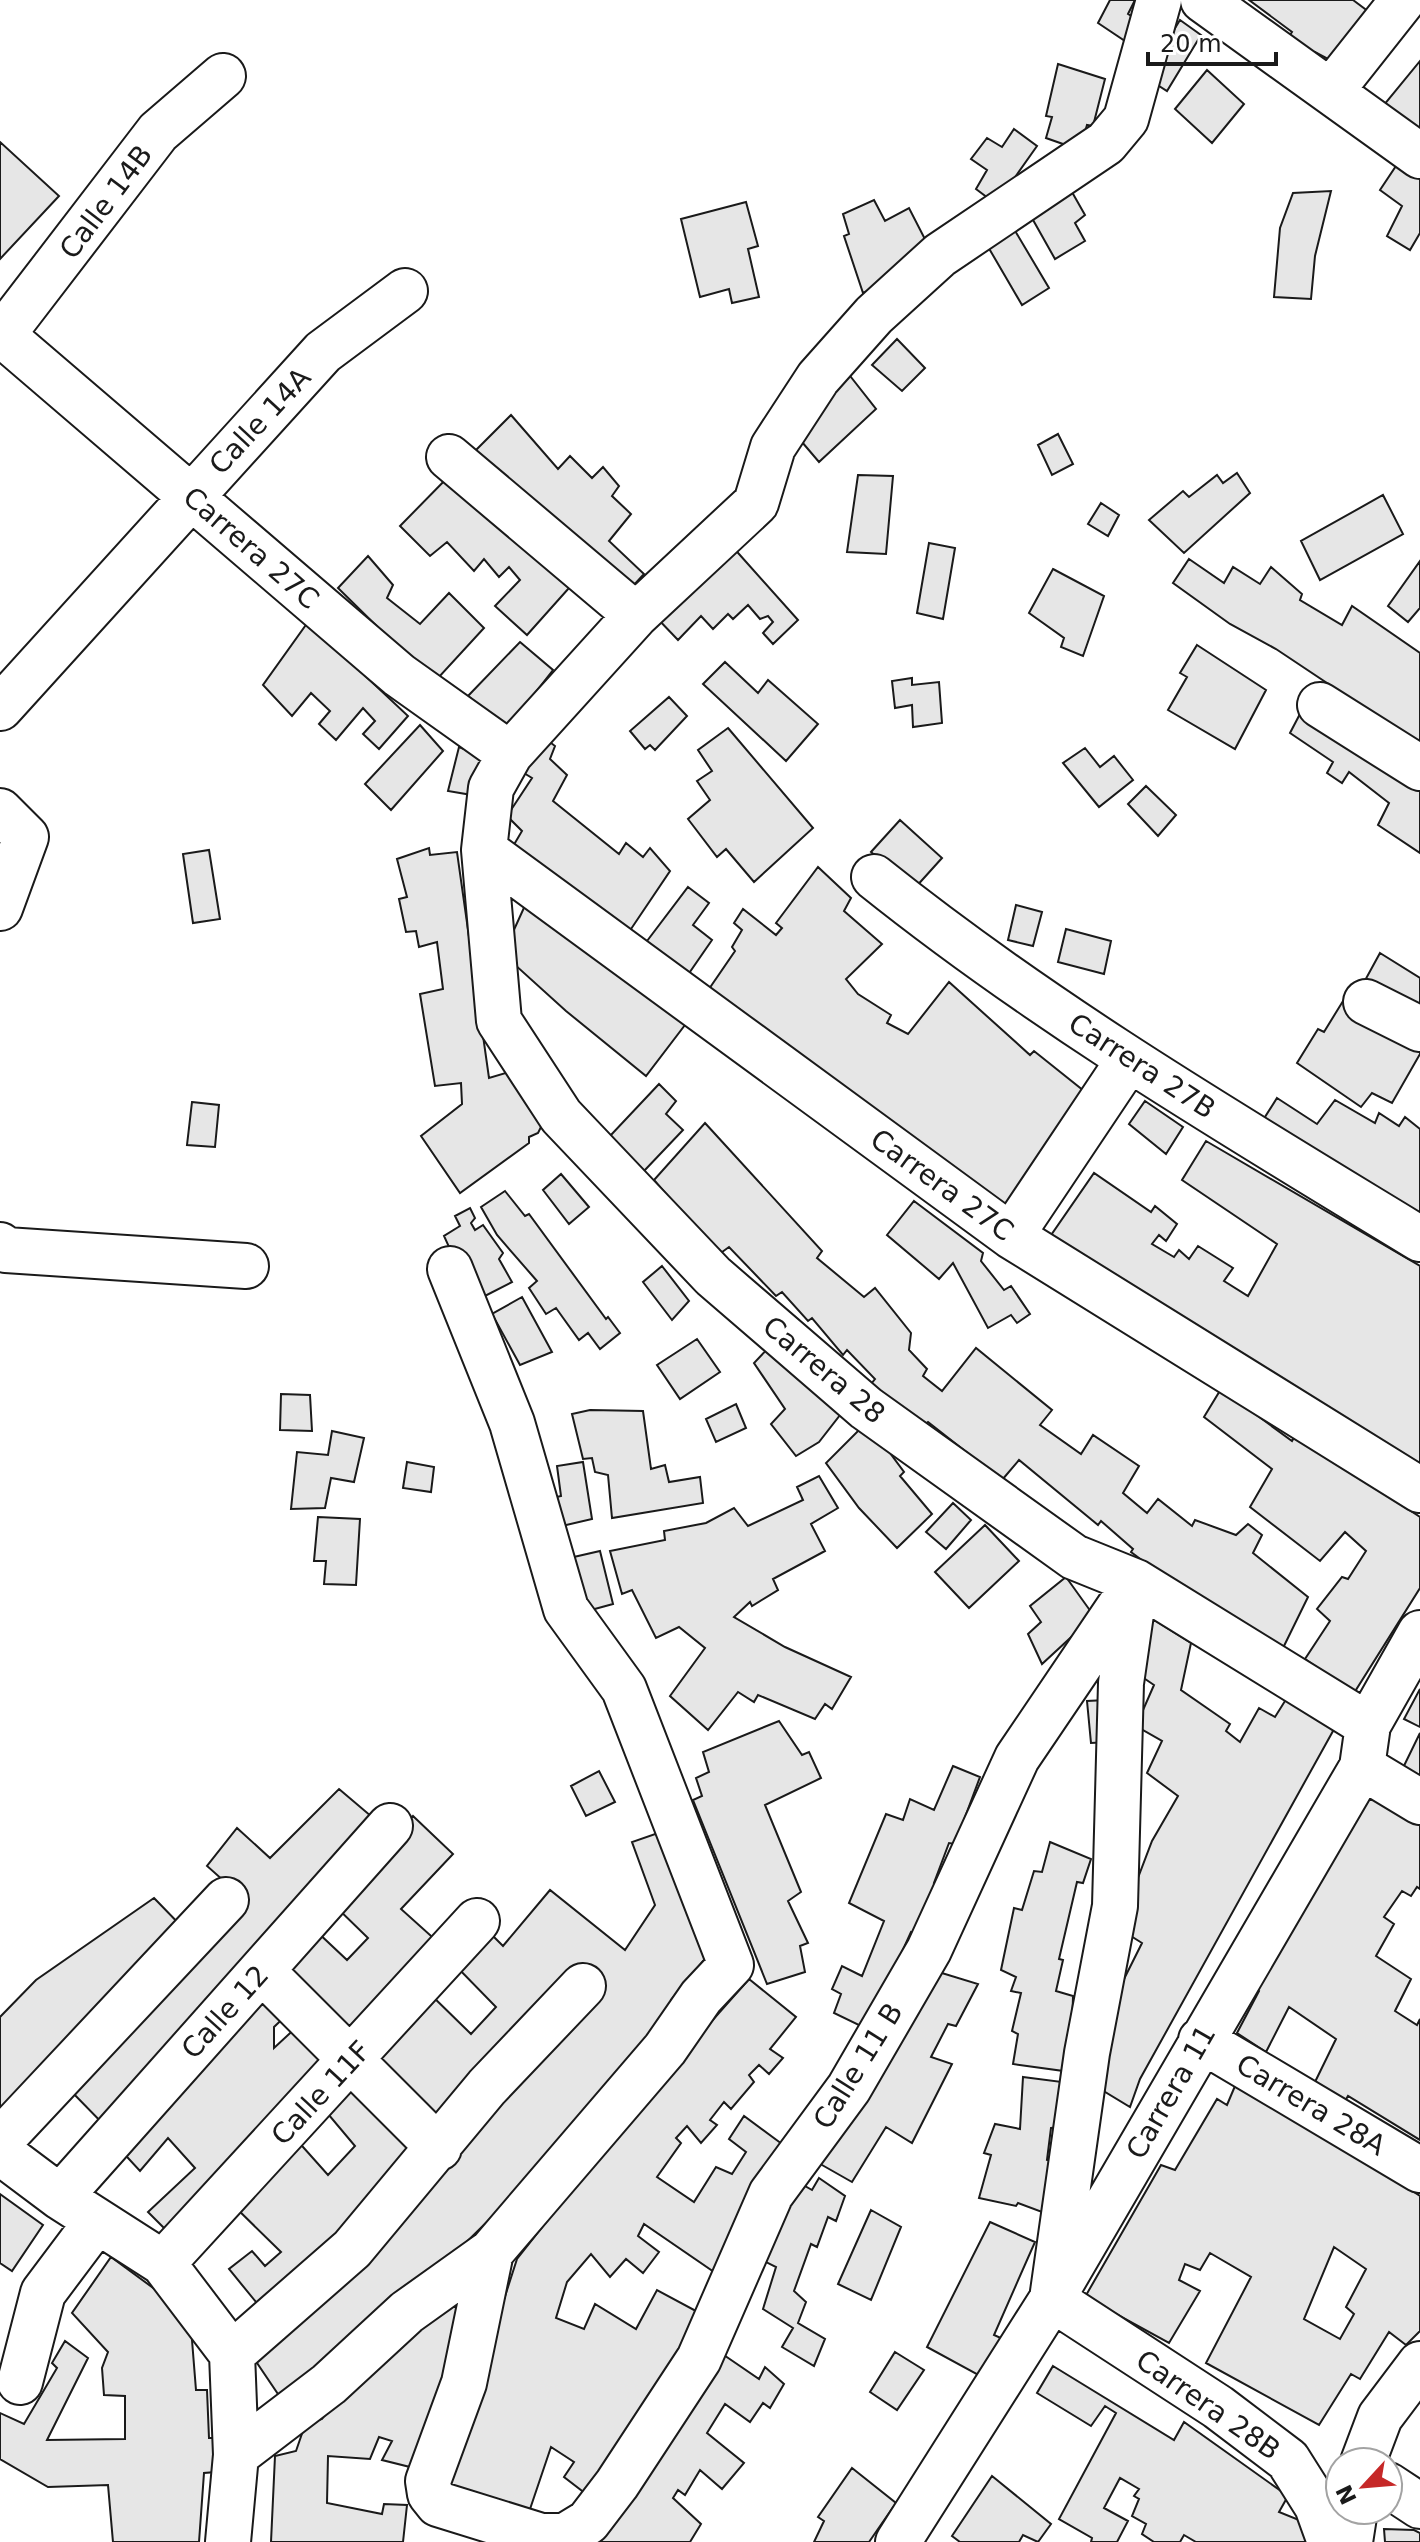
<svg xmlns="http://www.w3.org/2000/svg" width="1420" height="2542" viewBox="0 0 1420 2542" font-family="'DejaVu Sans',sans-serif">
<style>
.building{fill:#e6e6e6;stroke:#1a1a1a;stroke-width:2;fill-rule:evenodd}
.lines{fill:none;stroke-linecap:round;stroke-linejoin:round}
.minor-casing{stroke:#1a1a1a;stroke-width:48}
.minor{stroke:#fff;stroke-width:44}
.labels{text-anchor:middle;dominant-baseline:central;stroke-width:6;stroke-linejoin:round;paint-order:stroke}
.street-label{font-size:28px;fill:#1a1a1a;stroke:#fff}
</style>
<rect width="100%" height="100%" fill="#fff"/>
<path class="building" d="M1110 0H1135L1128 14 1136 19 1125 41 1098 23Z
M1249 0H1353L1397 33 1362 77 1315 52 1311 57 1287 39 1292 32Z
M1180 20 1201 35 1167 91 1145 77Z
M1420 61V133L1383 106Z
M1058 64 1105 79 1093 126 1087 125 1080 150 1046 138 1052 117 1046 116Z
M1207 70 1244 104 1212 143 1175 109Z
M1014 129 1037 146 996 204 976 189 987 170 971 159 987 138 1002 147Z
M0 142 59 196 0 259Z
M1398 163 1420 179V233L1410 250 1387 236 1402 206 1380 190Z
M1068 185 1085 215 1075 223 1085 241 1055 259 1028 211Z
M1331 191 1315 256 1311 299 1274 297 1280 228 1293 193Z
M874 200 885 221 909 208 930 249 876 288 863 293 844 236 849 234 843 214Z
M746 202 758 246 748 249 759 297 732 303 729 289 700 297 681 219Z
M1014 229 1049 288 1022 305 987 245Z
M897 339 925 368 902 391 872 365Z
M847 372 876 409 819 462 790 428Z
M511 415 558 469 570 456 592 478 603 467 619 486 612 496 631 514 609 541 644 574 622 598 470 456Z
M1058 434 1073 464 1052 475 1038 445Z
M454 471 569 588 527 635 495 606 520 580 509 567 499 577 484 559 474 571 447 542 430 556 400 526Z
M1237 473 1250 493 1184 553 1149 520 1183 491 1189 497 1217 475 1223 483Z
M858 475 893 476 886 554 847 552Z
M1383 495 1403 534 1320 580 1301 541Z
M1101 503 1119 515 1108 536 1088 524Z
M929 543 955 548 943 619 917 613Z
M731 545 798 620 773 644 763 633 773 622 768 616 760 619 748 605 733 619 728 614 713 629 701 616 678 640 655 616Z
M368 556 393 585 387 598 420 624 449 593 484 628 439 677 405 654 338 588Z
M1189 559 1224 583 1233 567 1260 584 1271 567 1302 594 1300 600 1342 625 1352 606 1420 653V745L1276 649 1230 624 1173 583Z
M1420 561V608L1408 622 1388 606Z
M1053 569 1104 596 1083 656 1061 647 1064 638 1029 613Z
M308 622 408 716 379 749 363 734 375 721 363 708 336 740 319 724 330 711 311 693 292 716 263 685Z
M520 642 553 670 507 729 468 696Z
M1197 645 1266 690 1235 749 1168 710 1187 677 1180 673Z
M725 662 758 693 768 680 818 724 786 761 703 684Z
M912 678V685L939 682 942 723 913 727 912 705 895 708 892 681Z
M669 697 687 716 655 750 650 745 645 749 630 731Z
M1301 712 1420 790V853L1378 825 1389 803 1349 772 1342 783 1327 773 1333 762 1290 733Z
M420 725 443 751 391 810 365 784Z
M728 728 813 828 754 882 726 849 717 857 688 819 710 800 697 781 712 771 698 750Z
M542 736 555 746 550 759 567 775 553 801 619 854 626 843 643 857 650 848 670 871 629 932 585 904 549 870 544 875 512 848 522 831 507 816 532 778 519 770Z
M459 747 484 757 472 795 448 791Z
M1085 748 1100 767 1114 756 1133 780 1099 807 1063 763Z
M1146 786 1176 815 1158 836 1128 804Z
M900 820 942 858 914 889 871 852Z
M429 848 430 855 457 852 489 1078 519 1069 543 1123 538 1133 529 1137V1143L460 1193 421 1136 462 1104 461 1083 435 1086 420 994 443 989 437 942 419 947 416 931 406 932 399 899 407 897 397 859Z
M209 850 220 919 193 923 183 854Z
M818 867 851 898 844 911 882 944 846 979 858 994 891 1015 887 1023 908 1034 949 982 1030 1055 1034 1051 1089 1095 1008 1215 709 989 735 951 732 947 742 930 734 923 743 909 776 935 782 928 776 923Z
M688 887 709 903 693 925 712 940 685 979 644 945Z
M527 901 688 1021 646 1076 566 1011 503 954Z
M1016 905 1042 912 1033 946 1008 940Z
M1066 929 1111 941 1104 974 1058 962Z
M1380 953 1420 978V1016L1363 984Z
M1343 1001 1420 1045V1054L1392 1103 1372 1093 1361 1107 1297 1063 1318 1029 1324 1032Z
M659 1084 676 1101 666 1114 683 1130 644 1171 610 1136Z
M1277 1098 1317 1124 1335 1100 1375 1123 1379 1113 1399 1126 1405 1117 1420 1129V1221L1258 1128Z
M1145 1101 1183 1127 1166 1154 1129 1124Z
M192 1102 219 1105 215 1147 187 1145Z
M705 1123 822 1251 817 1258 864 1297 875 1288 911 1333 909 1350 927 1369 923 1376 942 1391 976 1348 1052 1410 1040 1425 1081 1454 1093 1435 1139 1466 1123 1493 1147 1513 1158 1499 1192 1526 1195 1520 1236 1535 1248 1524 1262 1535 1253 1553 1308 1597 1283 1648 1163 1576 1131 1552 1133 1549 1101 1521 1098 1525 1019 1460 1002 1480 928 1422 924 1425 871 1384 875 1379 847 1350 843 1355 812 1318 808 1321 782 1292 776 1296 729 1247 718 1255 654 1180Z
M1206 1141 1420 1266V1465L1047 1241 1094 1173 1151 1212 1155 1206 1177 1224 1166 1241 1159 1235 1152 1244 1174 1257 1179 1250 1189 1259 1198 1246 1233 1268 1224 1281 1248 1296 1277 1244 1182 1180Z
M561 1174 589 1207 569 1224 543 1190Z
M505 1191 525 1216 529 1214 606 1319 608 1317 620 1333 600 1349 588 1333 579 1340 556 1308 546 1314 529 1288 537 1281 497 1235 481 1207Z
M914 1201 983 1253 981 1261 1004 1290 1011 1286 1030 1314 1017 1323 1011 1315 988 1328 953 1263 939 1279 887 1235Z
M470 1208 475 1218 471 1223 475 1230 483 1225 503 1253 499 1259 512 1282 479 1299 469 1291 444 1236 460 1226 455 1216Z
M662 1266 689 1301 672 1320 643 1282Z
M522 1297 552 1352 520 1365 492 1314Z
M697 1339 720 1372 680 1399 657 1365Z
M773 1343 840 1415 819 1442 796 1456 771 1424 785 1409 754 1363Z
M1221 1389 1292 1441 1295 1436 1420 1517V1588L1354 1693 1305 1659 1330 1621 1317 1609 1342 1577 1348 1579 1366 1551 1345 1532 1320 1561 1250 1507 1272 1469 1204 1417Z
M281 1394 310 1395 312 1431 280 1430Z
M736 1404 746 1428 716 1442 706 1419Z
M590 1410 643 1411 651 1469 665 1465 669 1482 700 1477 703 1503 612 1518 608 1475 595 1472 592 1458 583 1459 572 1414Z
M867 1422 904 1472 900 1476 932 1514 897 1548 859 1508 826 1463Z
M332 1431 364 1438 354 1482 331 1478 325 1508 291 1509 297 1452 328 1455Z
M407 1462 434 1467 431 1492 403 1488Z
M583 1462 592 1519 549 1529 544 1500 561 1496 557 1466Z
M819 1476 838 1508 811 1524 825 1551 773 1579 778 1590 752 1606 750 1602 734 1617 785 1647 851 1677 832 1709 825 1704 815 1719 758 1695 754 1702 738 1692 708 1730 670 1696 705 1648 679 1627 656 1638 632 1590 622 1594 610 1551 665 1540 664 1531 706 1523 734 1508 748 1526 803 1500 797 1487Z
M953 1503 971 1520 946 1549 926 1532Z
M318 1517 360 1519 356 1585 324 1584 326 1561H314Z
M985 1525 1019 1561 969 1608 935 1572Z
M600 1551 613 1604 580 1613 565 1559Z
M1066 1577 1094 1616 1042 1664 1028 1634 1041 1622 1030 1606Z
M1148 1616 1191 1643 1181 1690 1230 1724 1226 1731 1240 1742 1259 1708 1275 1717 1290 1693 1338 1722 1140 2079 1130 2107 1097 2087 1114 1999 1142 1943 1123 1931 1125 1912 1152 1841 1178 1796 1147 1773 1162 1741 1136 1726 1154 1685 1132 1670Z
M1420 1689V1727L1404 1719Z
M1106 1700 1109 1742 1091 1743 1087 1701Z
M779 1721 802 1755 809 1752 821 1778 765 1805 801 1892 788 1901 808 1943 800 1946 805 1972 767 1984 693 1800 702 1796 696 1778 709 1772 703 1752Z
M1420 1733V1787L1400 1774Z
M953 1766 980 1777 955 1844 949 1843 934 1883 943 1886 921 1935 911 1932 867 2029 834 2013 841 1994 832 1989 842 1966 862 1976 884 1921 849 1903 886 1814 903 1820 910 1799 934 1810Z
M599 1771 615 1802 586 1816 571 1786Z
M1371 1780 1420 1809V1889L1417 1887 1411 1896 1402 1891 1384 1917 1394 1924 1376 1956 1411 1979 1395 2011 1417 2025 1420 2019V2140L1348 2096 1345 2101 1315 2082 1336 2039 1289 2007 1266 2052 1237 2033 1259 1991 1248 1984Z
M339 1789 378 1822 111 2132 66 2086 242 1897 207 1866 237 1828 270 1858Z
M413 1816 453 1854 401 1909 440 1944 352 2044 276 1970 314 1929 347 1960 368 1938 332 1903Z
M661 1832 709 1954 671 2000 674 2006 497 2212 431 2277 280 2397 253 2357 452 2165 496 2087 442 2133 365 2054 426 1990 471 2034 496 2007 452 1962 484 1927 503 1946 550 1890 625 1950 655 1905 632 1842Z
M1050 1842 1091 1859 1083 1883 1077 1882 1059 1959 1063 1960 1056 1991 1073 1996 1071 2072 1013 2064 1018 2034 1012 2031 1021 1993 1011 1991 1016 1977 1001 1970 1014 1908 1022 1910 1034 1871 1042 1872Z
M154 1898 188 1933 0 2116V2017L36 1980Z
M932 1970 978 1984 956 2026 948 2024 931 2057 952 2064 912 2143 886 2127 852 2182 815 2161Z
M749 1979 796 2017 770 2049 783 2058 769 2074 759 2065 749 2075 754 2082 731 2109 724 2102 710 2120 717 2125 701 2143 687 2126 676 2138 681 2143 657 2177 694 2202 716 2167 732 2174 746 2152 729 2139 744 2116 782 2144 717 2274 644 2224 638 2236 659 2252 643 2273 626 2259 610 2277 591 2254 567 2282 556 2318 584 2329 595 2304 636 2329 657 2290 696 2311 679 2355 590 2497 564 2477 574 2462 551 2447 528 2515 444 2486 517 2259 650 2091Z
M264 1982 292 2010 274 2027V2048L301 2023 339 2062 174 2238 148 2212 195 2168 168 2138 140 2171 116 2145Z
M355 2071 425 2153 265 2313 229 2269 252 2251 265 2266 281 2252 231 2203 295 2138 328 2175 355 2146 323 2108Z
M1023 2077 1070 2083 1064 2127 1051 2128 1047 2160 1063 2162 1050 2215 1018 2203 1016 2206 979 2198 991 2155 984 2153 995 2124 1020 2129Z
M1235 2086 1338 2143 1420 2196V2331L1406 2345 1389 2332 1360 2379 1351 2374 1319 2425 1206 2363 1251 2277 1210 2253 1200 2270 1185 2264 1179 2280 1200 2291 1169 2343 1085 2297 1161 2165 1175 2170 1217 2099 1227 2105ZM1334 2247 1366 2269 1346 2307 1354 2314 1340 2339 1304 2319Z
M819 2178 845 2196 836 2221 828 2217 817 2247 811 2244 794 2291 806 2302 798 2323 825 2339 814 2366 782 2347 793 2328 763 2309 776 2267 760 2259 796 2181 812 2190Z
M0 2194 43 2225 12 2271 0 2263Z
M871 2210 901 2227 871 2300 838 2284Z
M990 2222 1035 2242 994 2335 1003 2339 982 2377 927 2347Z
M111 2257 190 2315 196 2390H207L209 2438H217L216 2472 204 2473 199 2542H113L108 2485 48 2487 0 2459V2413L24 2424 57 2368 52 2363 65 2341 88 2358 47 2440 125 2439V2396L104 2395 102 2368 108 2352 72 2313Z
M446 2293 468 2310 414 2468 382 2460 392 2441 379 2437 370 2459 328 2456 327 2503 382 2514 384 2504 407 2505 403 2542H271L275 2456 296 2451 305 2425 322 2419 343 2391Z
M718 2351 759 2379 765 2367 784 2384 770 2408 763 2403 750 2422 725 2404 707 2433 744 2463 722 2489 700 2470 685 2495 678 2490 673 2498 701 2524 690 2542H594Z
M895 2352 924 2370 897 2410 870 2392Z
M1053 2366 1174 2440 1184 2422 1288 2496 1279 2512 1299 2520 1310 2542H1196L1184 2535 1180 2542H1154L1142 2534 1146 2524 1132 2516 1139 2499 1134 2496 1139 2489 1120 2478 1104 2508 1128 2521 1117 2542H1091L1092 2538 1059 2519 1116 2413 1105 2406 1091 2426 1037 2393Z
M852 2468 896 2503 869 2542H814L824 2521 818 2517Z
M992 2476 1051 2524 1038 2542 1023 2535 1019 2542H960L952 2536Z
M1384 2529 1414 2530 1420 2533V2542H1385Z"/>
<g class="lines">
<g class="minor-casing">
<path id="minor" d="M1159 0 1126 119 1106 143 940 255 874 315 818 378 773 447 756 503 636 615 510 754 491 788 484 850 499 1021 561 1116 713 1276 866 1408 1074 1557 1136 1582 1368 1725
M1203 0 1420 156
M1331 91 1403 0
M0 333 399 675 510 754
M0 338 158 132 223 76
M449 457 636 615
M1320 705 1420 768
M0 708 323 352 405 291
M0 811 26 837 0 908
M484 850 1011 1236 1420 1490
M874 877C1045 1014 1233 1125 1420 1239
M1366 1002 1420 1029
M1011 1236 1128 1061
M0 1245 6 1250 246 1266
M1134 1593 1121 1683 1115 1906 1087 2053 1052 2299 1218 2407 1288 2460 1317 2506 1330 2542
M1362 1767 1420 1802
M262 1971 439 2148
M1201 2040 1420 2170
M0 2141 226 1900
M0 2152 60 2197 163 2263 232 2354 236 2455 228 2542
M60 2197 390 1826
M491 2252 464 2383 428 2481 430 2494 438 2504 541 2536H565L588 2522 617 2484 699 2359 771 2194 849 2088 929 1950 1017 1758 1136 1582
M163 2263 477 1921
M232 2354 352 2249 487 2087 583 1986
M20 2382 43 2293 97 2221
M236 2455 329 2384 407 2312 491 2252 665 2049 701 1997 731 1965 624 1689 566 1609 512 1423 450 1269
M1363 2462 1380 2417 1420 2364
M1388 2485 1420 2506
M898 2542 1052 2299 1362 1767 1368 1725 1420 1633
M1350 2542 1355 2510"/>
</g>
<use href="#minor" class="minor"/>
</g>
<g class="labels">
<g class="street-label">
<text transform="translate(106 202) rotate(-53)">Calle 14B</text>
<text transform="translate(260 421) rotate(-47)">Calle 14A</text>
<text transform="translate(251 548) rotate(41)">Carrera 27C</text>
<text transform="translate(1142 1066) rotate(33)">Carrera 27B</text>
<text transform="translate(942 1185) rotate(36)">Carrera 27C</text>
<text transform="translate(824 1370) rotate(40)">Carrera 28</text>
<text transform="translate(225 2012) rotate(-48)">Calle 12</text>
<text transform="translate(858 2066) rotate(-58)">Calle 11 B</text>
<text transform="translate(1171 2092) rotate(-60)">Carrera 11</text>
<text transform="translate(321 2093) rotate(-47)">Calle 11F</text>
<text transform="translate(1311 2105) rotate(31)">Carrera 28A</text>
<text transform="translate(1208 2405) rotate(35)">Carrera 28B</text>
</g>
</g>
<g transform="translate(1364 2486) rotate(244)"><circle r="38" fill="#ffffff" stroke="#a3a3a3" stroke-width="2"/>
<path d="M0-6L14 30L0 20L-14 30Z" fill="#c62828"/>
<text y="-12" font-size="22" font-weight="bold" text-anchor="middle" fill="#1a1a1a">N</text>
</g>
<path d="M1148 52v12h128v-12" fill="none" stroke="#1a1a1a" stroke-width="4"/>
<text x="1160" y="52" font-size="24" fill="#1a1a1a" stroke="#ffffff" stroke-width="6" paint-order="stroke">20 m</text>
</svg>
